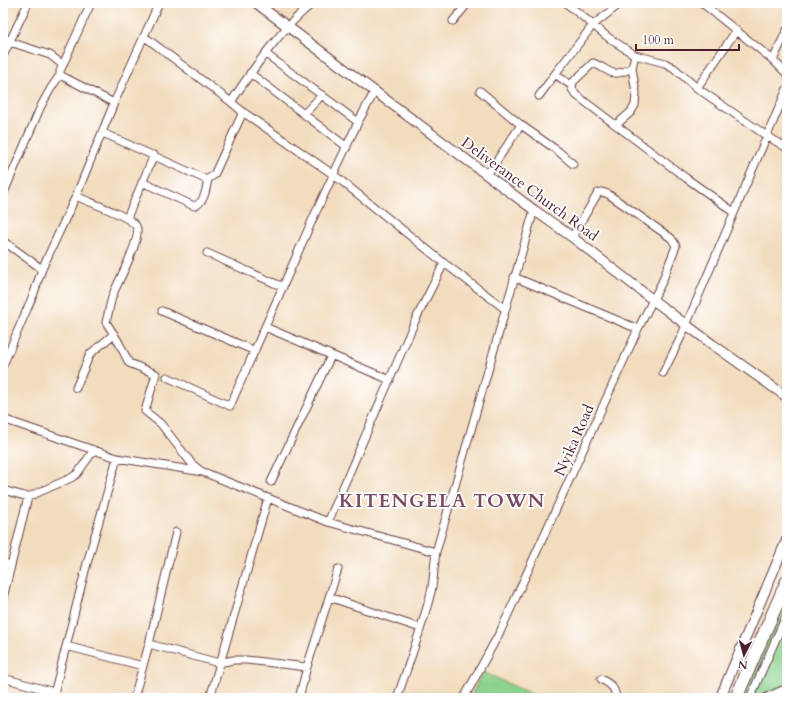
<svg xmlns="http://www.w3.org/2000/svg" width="790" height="701" viewBox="0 0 790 701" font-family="Cardo,serif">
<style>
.green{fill:#8bd28c;stroke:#6a785c}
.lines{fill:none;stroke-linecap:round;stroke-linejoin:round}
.minor-casing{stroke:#633b41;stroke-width:9}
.tertiary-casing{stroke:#633b41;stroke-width:11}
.trunk-casing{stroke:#633b41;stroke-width:14}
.minor{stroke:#fff;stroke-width:7}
.tertiary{stroke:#fff;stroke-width:9}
.trunk{stroke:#fff;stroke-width:12}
.labels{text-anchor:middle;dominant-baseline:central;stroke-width:3.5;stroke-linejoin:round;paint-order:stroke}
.street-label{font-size:15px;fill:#4a1f2b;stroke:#fff}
.district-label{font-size:19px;font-weight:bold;letter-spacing:1px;fill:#7b4b64;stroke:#fff}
</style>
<rect width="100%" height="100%" fill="#fff"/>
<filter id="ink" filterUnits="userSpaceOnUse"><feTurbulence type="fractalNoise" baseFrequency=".025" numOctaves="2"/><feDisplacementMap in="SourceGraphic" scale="8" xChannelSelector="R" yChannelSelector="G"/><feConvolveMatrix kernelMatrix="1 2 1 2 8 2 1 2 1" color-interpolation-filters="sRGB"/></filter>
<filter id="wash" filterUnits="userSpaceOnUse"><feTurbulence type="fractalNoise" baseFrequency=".012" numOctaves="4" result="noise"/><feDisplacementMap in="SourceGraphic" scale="16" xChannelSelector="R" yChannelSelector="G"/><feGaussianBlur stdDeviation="0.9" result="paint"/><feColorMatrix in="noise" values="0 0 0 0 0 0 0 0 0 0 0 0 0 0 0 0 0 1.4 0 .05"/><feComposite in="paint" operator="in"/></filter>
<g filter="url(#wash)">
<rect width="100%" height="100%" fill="#f2dcbe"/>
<path class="green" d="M787 582V698H737Z
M483 672 540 698H470Z"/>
</g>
<g filter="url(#ink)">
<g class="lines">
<g class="minor-casing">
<path id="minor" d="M91 3 60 71V75L114 103
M566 3 609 38 635 55 632 68 636 93 635 105 631 112 617 124
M702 3 773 60 787 74
M453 21 468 3
M3 37 10 42 50 55 63 65
M145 37 231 102 243 112 334 175 444 263 505 309
M266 54 358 122
M635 55 665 63 674 68 697 88 767 136 787 148
M3 56 28 3
M773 60 787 30
M632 68C610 78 614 72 593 63L573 82 572 89 576 95 686 178 734 212
M250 73 347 147
M555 74 572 86
M697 88 736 31
M480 91 521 125
M539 96 555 74 593 25 621 3
M231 102C253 69 282 27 313 3
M304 114 322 95
M103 133 205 179H208L214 175 243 112
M487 175 521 125 558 151 573 164
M142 182 194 206C205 203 206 189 208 179
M3 195 41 106 51 88 60 75
M76 196C88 202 130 216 136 226 143 236 119 280 114 292 110 301 109 312 106 322L118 341 129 363 156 374 145 411 161 424 192 464 201 471
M127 218 154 155
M3 241 42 269
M207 253 283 287
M514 277 638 329
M162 311 255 351
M265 327 390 380
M3 365 34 293 42 269 76 196 114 103 159 3
M663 373 681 337 787 89
M167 377 230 406 315 214 358 122 375 91
M76 388 90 354 114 334
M3 419 117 458 203 472 328 522 436 552
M271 482 331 356
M3 490 28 497
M328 522 415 321 444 263
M3 563 11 565
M329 597 420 628
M3 598 28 497 71 478 77 474 94 450
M149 644 219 663 233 660H246L307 667
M66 646 143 666
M3 678 54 692
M601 679C610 684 615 687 616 698
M53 698 86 567 117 458
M134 698 149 644 176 532
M210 698 268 498
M299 698 307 667 338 569
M397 698C409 663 422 628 431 592 434 579 434 565 436 552L534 210
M464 698 501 630 638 329 662 282 676 246 675 244 671 238 608 194 602 192 598 193 572 237
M750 698 787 614"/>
</g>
<g class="tertiary-casing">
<path id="tertiary" d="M256 3 534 210 572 237 653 300 712 344 787 397
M720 698 787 539
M767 698 787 689"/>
</g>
<g class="trunk-casing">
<path id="trunk" d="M736 698 787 581"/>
</g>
<use href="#minor" class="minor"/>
<use href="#tertiary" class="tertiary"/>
<use href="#trunk" class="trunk"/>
</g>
</g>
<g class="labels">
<g class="street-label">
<text transform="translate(530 189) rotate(36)">Deliverance Church Road</text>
<text transform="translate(574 440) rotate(-66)">Nyika Road</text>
</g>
<g class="district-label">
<text x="442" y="501">KITENGELA TOWN</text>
</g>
</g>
<rect width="790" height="701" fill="none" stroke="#fff" stroke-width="16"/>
<g transform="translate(744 655) rotate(186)" stroke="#ffffff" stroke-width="3" paint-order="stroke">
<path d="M0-3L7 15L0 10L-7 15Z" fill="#4a1f2b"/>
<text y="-6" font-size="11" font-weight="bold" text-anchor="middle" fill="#4a1f2b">N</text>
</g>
<path d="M636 44v6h103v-6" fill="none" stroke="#4a1f2b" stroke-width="2"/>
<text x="642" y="44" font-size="12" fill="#4a1f2b" stroke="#ffffff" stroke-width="3" paint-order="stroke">100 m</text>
</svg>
